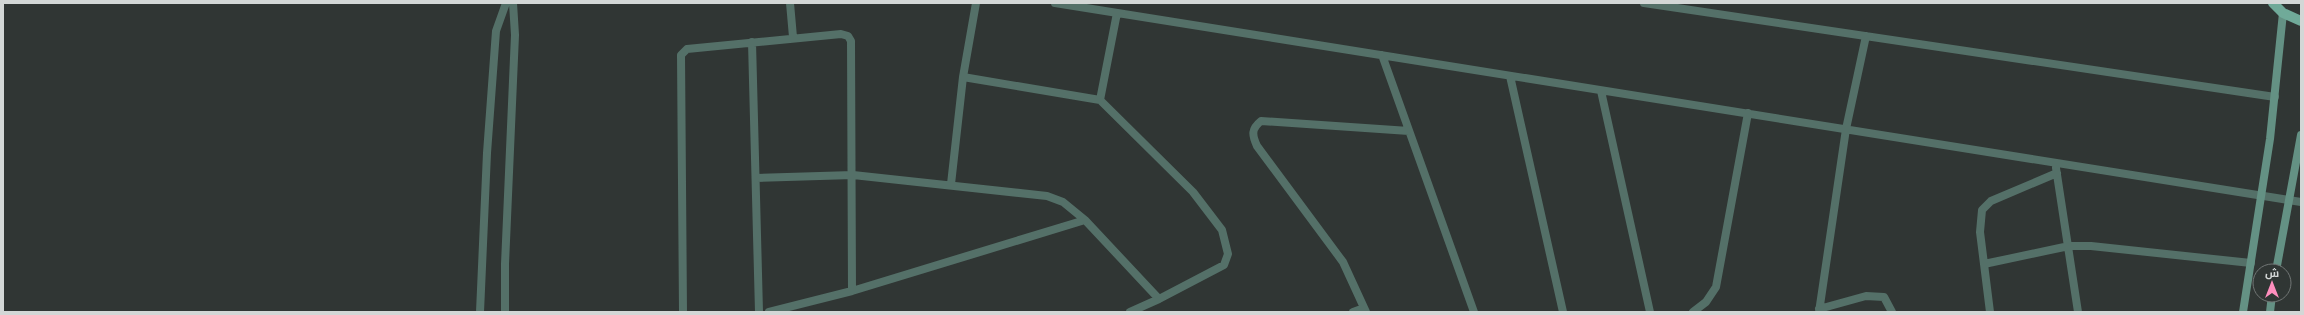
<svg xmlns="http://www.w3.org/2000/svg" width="2304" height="315" viewBox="0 0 2304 315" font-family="Roboto,Cairo,sans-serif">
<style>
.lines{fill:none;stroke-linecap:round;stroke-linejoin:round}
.minor{stroke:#547068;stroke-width:8}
.tertiary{stroke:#547068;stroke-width:8}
.secondary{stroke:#649184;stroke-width:8}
.primary{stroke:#70aa99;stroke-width:10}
</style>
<rect width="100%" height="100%" fill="#303634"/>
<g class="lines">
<path class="minor" d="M790 3 793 37
M1055 3 2301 202
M1644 3 2275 97
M752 42 759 312
M1382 55 1474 312
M1510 76 1563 312
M963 77 1100 100 1193 192 1222 230 1228 254 1224 265 1159 299 1085 220
M1601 91 1650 312
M1100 100 1117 13
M2056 168 2078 312
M757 178 853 175 1047 196 1063 202 1085 220 852 291
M951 184 963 77 976 3
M1984 264 2069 246H2091L2251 263
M1819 309 1866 296 1884 297 1892 312
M683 312 681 55 687 49 841 34 848 36 851 41 852 291 769 312
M1130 312 1159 299
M1353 312 1364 308
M1366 312 1343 262 1257 146C1252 135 1251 129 1261 121L1409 131
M1693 312 1706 302 1716 287 1748 113
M1819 312 1846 129 1866 36
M1990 312 1980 232 1982 210 1991 201 2057 173"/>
<path class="tertiary" d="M480 312 487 153 496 31 506 3
M505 312V264L515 35 513 3"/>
<path class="secondary" d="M2276 271 2301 135
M2243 312 2270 139 2283 13
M2270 312 2272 295"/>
<path class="primary" d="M2273 3 2283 13 2301 21"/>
</g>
<rect width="2304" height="315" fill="none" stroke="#d3d7d6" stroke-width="8"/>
<g transform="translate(2272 283)"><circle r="19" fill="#303634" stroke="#717675"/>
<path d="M0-3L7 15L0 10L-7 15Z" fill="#fe8ebd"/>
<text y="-6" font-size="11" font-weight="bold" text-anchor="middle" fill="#d3d7d6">ش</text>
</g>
</svg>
